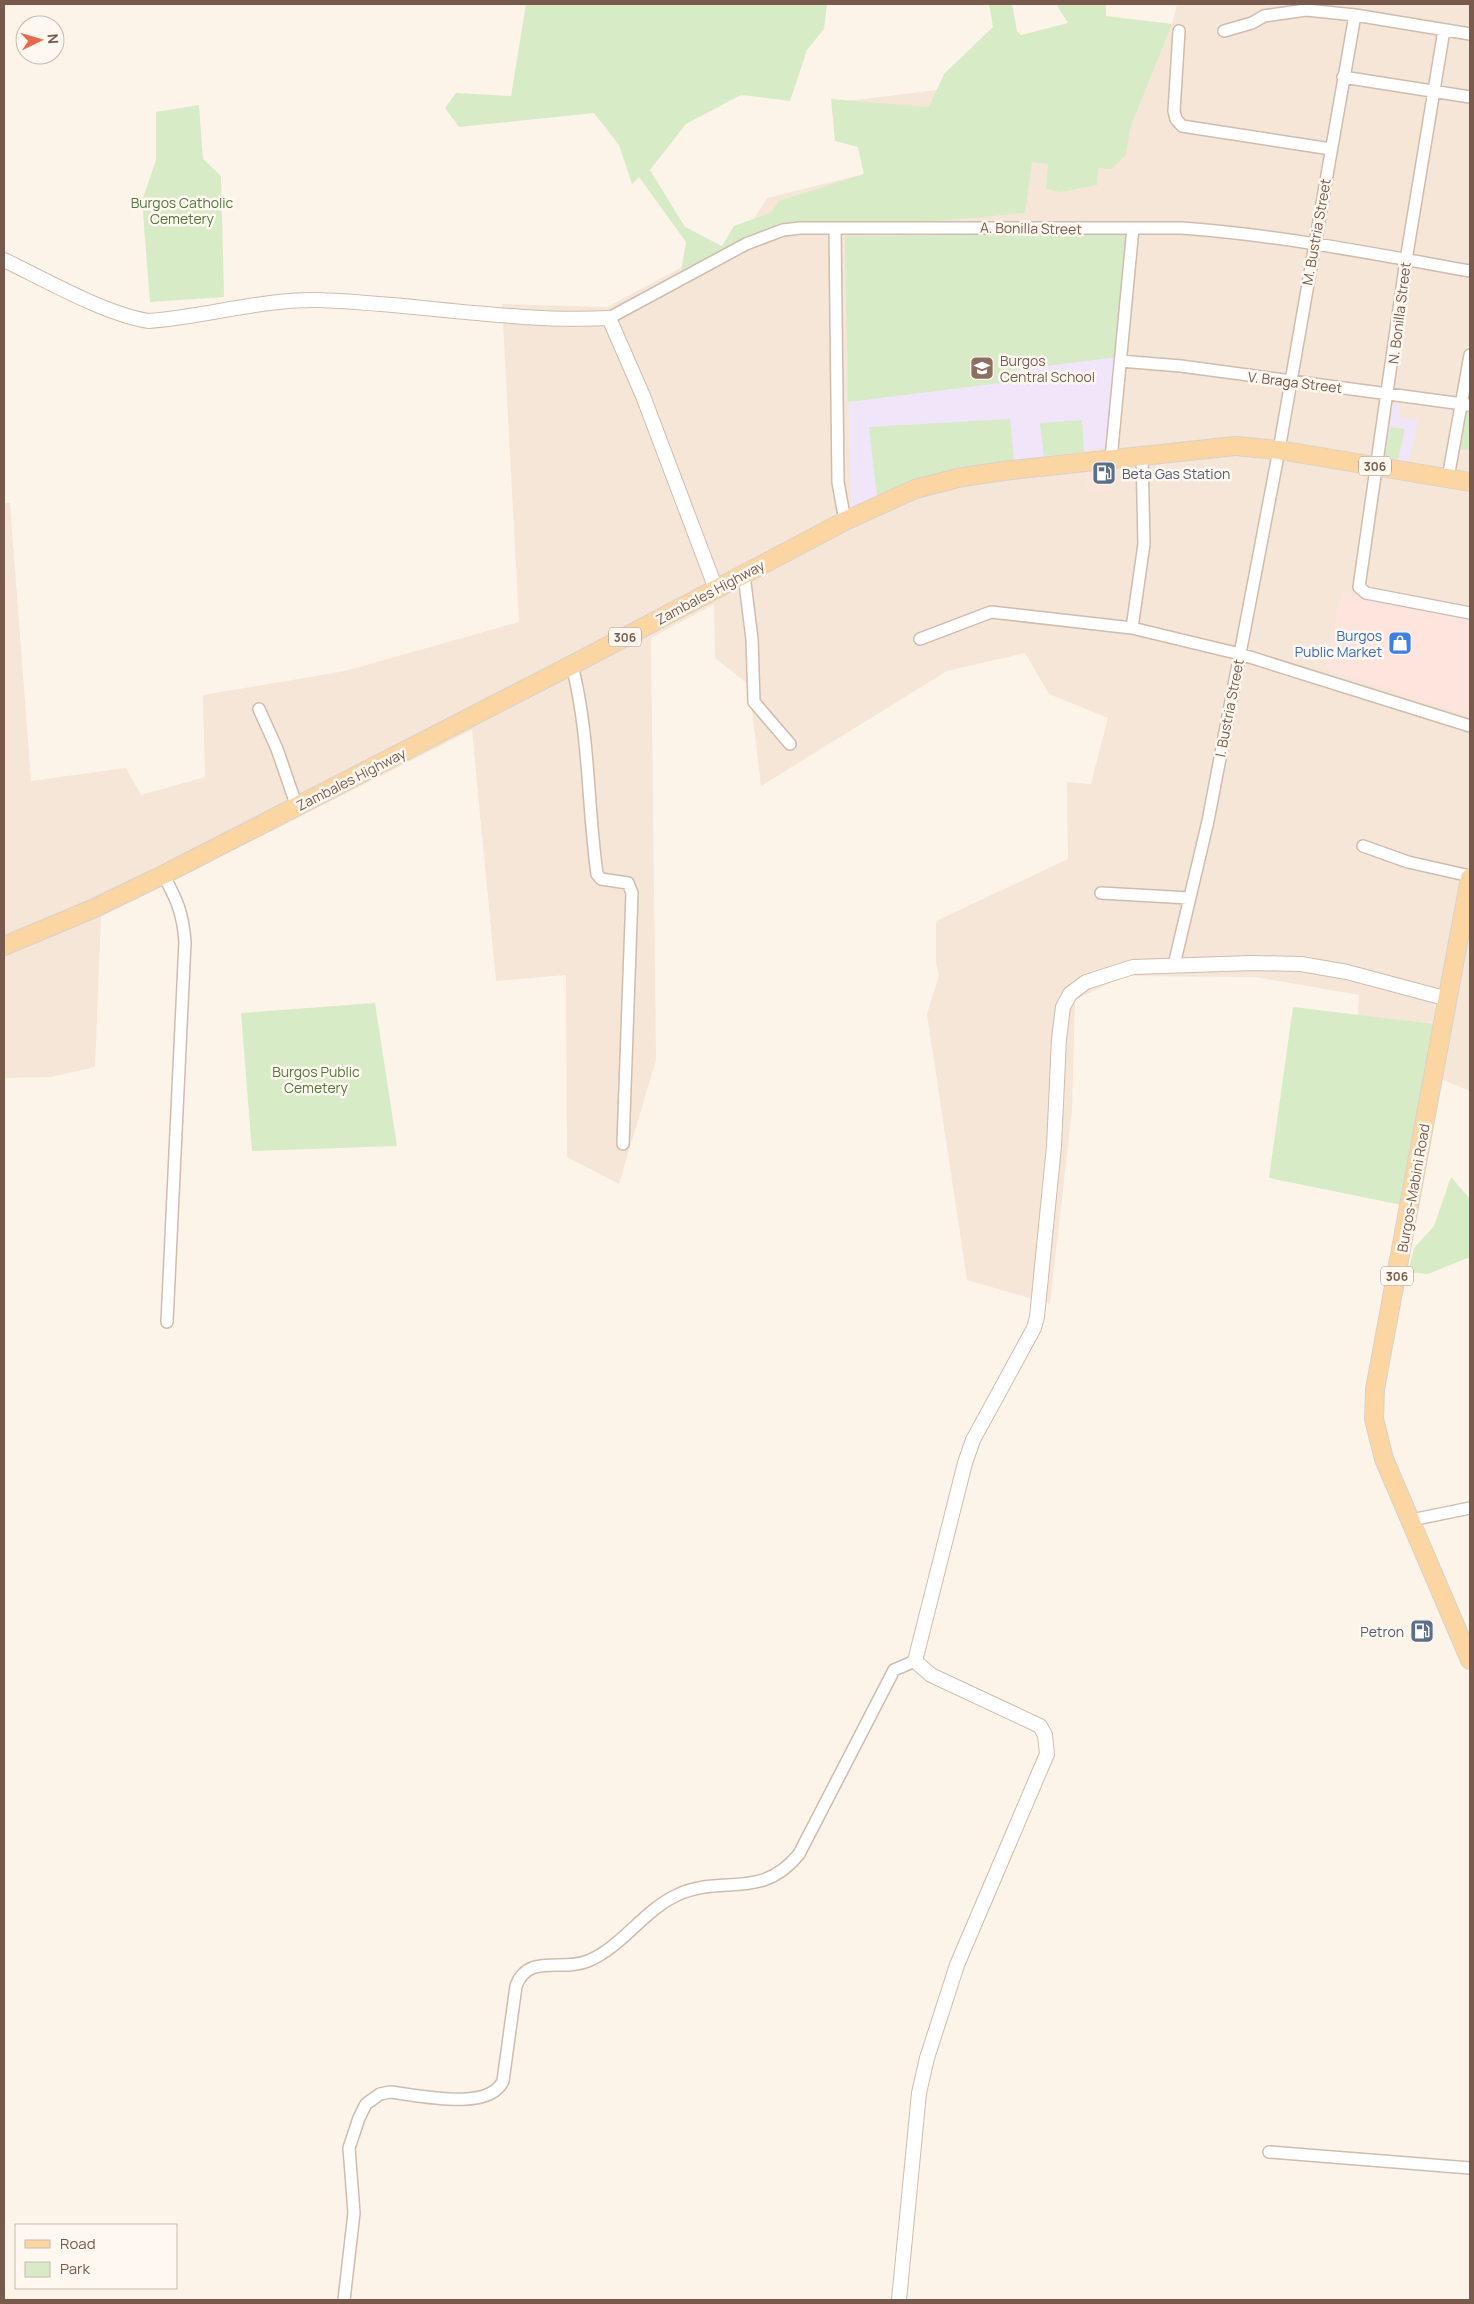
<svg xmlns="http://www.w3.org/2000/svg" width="1474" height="2304" viewBox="0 0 1474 2304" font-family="Manrope,sans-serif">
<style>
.residential{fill:#f5e6d7}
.commercial{fill:#fde5dd}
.education{fill:#f1e5fa}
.green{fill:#d7ebc7}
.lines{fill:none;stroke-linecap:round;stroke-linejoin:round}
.minor-casing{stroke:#cfbcae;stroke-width:14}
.tertiary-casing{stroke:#cfbcae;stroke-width:16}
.primary-casing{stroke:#d9d1cd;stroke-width:20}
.minor{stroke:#fff;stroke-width:11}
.tertiary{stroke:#fff;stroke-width:14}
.primary{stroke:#fbd6a2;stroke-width:18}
.labels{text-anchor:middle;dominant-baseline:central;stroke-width:5;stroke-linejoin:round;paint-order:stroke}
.shield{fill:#fff8f0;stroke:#a0897d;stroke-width:1}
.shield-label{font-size:12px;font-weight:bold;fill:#785a4c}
.park-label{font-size:14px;fill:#537841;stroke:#fff8f0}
.street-label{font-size:14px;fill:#785a4c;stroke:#fff8f0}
.education-label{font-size:14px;fill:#785e54;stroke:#fff8f0;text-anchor:start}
.service-label{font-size:14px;fill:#4e5e75;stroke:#fff8f0;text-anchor:start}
.shop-label{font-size:14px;fill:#366cbe;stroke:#fff8f0;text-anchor:end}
</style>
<rect width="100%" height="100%" fill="#fdf4e9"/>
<path class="residential" d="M1177 4H1470V1091L1356 1045 1359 995 1255 977 1125 976 1075 1000 1072 1110 1050 1304 967 1280 927 1014 939 975 936 963V921L1068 859 1067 782 1091 784 1108 718 1049 694 1025 653 947 671 761 786 749 685 715 658 714 604 651 638 656 1060 619 1184 567 1157 566 975 496 981 472 730 101 917 95 1067 51 1077 4 1078V503H10L31 781 126 768 141 795 205 777 203 695 345 671 519 622 502 304 607 307 744 234 767 198 864 174 847 101 961 87 1034 115 1172 24Z"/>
<path class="commercial" d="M1114 464 1111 491 1087 492 1086 467Z
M1342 591 1470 616V717L1325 669Z"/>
<path class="education" d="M1129 234 1109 446 959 470 851 510 845 236Z
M1393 405 1401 406 1399 417 1418 420 1409 462 1384 457Z"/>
<path class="green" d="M526 4H827L824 29 807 50 790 101 741 95 686 124 650 170 685 227 722 246 734 226 772 212 779 201 864 174 858 147 835 141 831 99 929 107 944 74 993 27 989 4H1012L1017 31 1021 35 1068 23 1056 4H1106V16L1172 24 1130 128 1126 155 1111 169 1098 168 1097 185 1060 192 1046 189 1048 164 1032 162 1025 213 949 220 799 227 730 250 724 247 727 251 680 278 686 242 639 177 632 184 619 145 594 113 459 127 445 108 456 93 511 96Z
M199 105 203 159 221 176 224 297 150 302 142 201 156 160V112Z
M1129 234 1117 357 1009 371 1008 382 848 402 845 236Z
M1460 409 1470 411V446L1468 450 1453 449Z
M1010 419 1014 461 877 497 869 427Z
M1082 420 1084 452 1044 456 1040 423Z
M1390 427 1405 429 1398 460 1384 457Z
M375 1003 397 1146 252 1151 241 1013Z
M1293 1007 1433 1024 1402 1205 1269 1178Z
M1451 1177 1470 1199V1257L1428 1274 1408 1272 1414 1248 1434 1226Z"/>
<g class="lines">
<g class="minor-casing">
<path id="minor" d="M1444 30 1406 260 1359 587 1366 593 1470 613
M1179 31 1174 111 1176 119 1182 126 1331 149
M1224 31 1252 23 1264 16 1306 10 1355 15 1470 34
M1343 77 1470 97
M835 228 838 482 845 521
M609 318 746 244 783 230 800 228H1182C1279 235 1375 254 1470 271
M1120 361 1181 366 1470 405
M1111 459 1133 228
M1448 478 1470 355
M744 575 752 639 754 702 790 744
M1132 628 1144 544 1142 455
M920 639 991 612 1132 628 1240 654 1470 726
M572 665C590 737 587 802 597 874L601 879 628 883 632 893 623 1144
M259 709 277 749 297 807
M1363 846 1408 862 1470 876
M163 875C177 899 183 914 185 942L167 1322
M1101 893 1189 898
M1174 965 1208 821 1279 450 1355 15
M1411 1520 1470 1508
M1269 2152 1470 2168
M344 2300 354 2213 349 2148 359 2118 366 2104 380 2094 390 2092C418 2095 489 2112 503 2081L516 1986C528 1953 562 1972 588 1961 622 1947 643 1911 677 1895 722 1874 761 1901 799 1854L894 1670 915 1661"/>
</g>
<g class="tertiary-casing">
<path id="tertiary" d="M4 260C44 279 106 315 149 321 205 317 261 299 318 300 413 303 515 323 609 318L643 396 716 589
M899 2300 919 2093 927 2058 957 1965 1047 1754 1045 1735 1040 1726 931 1675 915 1661 965 1463 973 1440 1034 1328 1037 1317 1054 1146 1059 1039 1063 1007 1070 994 1086 982 1133 967 1252 963 1301 964 1347 972 1448 999"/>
</g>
<g class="primary-casing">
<path id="primary" d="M1470 878 1375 1389 1374 1419 1384 1459 1470 1660
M4 946 90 910 163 875 572 665 845 521 915 489 962 477 1011 470 1235 446 1279 450 1470 482"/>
</g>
<use href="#minor" class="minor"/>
<use href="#tertiary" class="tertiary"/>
<use href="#primary" class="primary"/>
</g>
<defs>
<g id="school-square" transform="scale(1.25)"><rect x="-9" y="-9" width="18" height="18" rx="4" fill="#8d6e63" stroke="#fff8f0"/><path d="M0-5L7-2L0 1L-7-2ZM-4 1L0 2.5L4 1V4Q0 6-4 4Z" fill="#fff"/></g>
<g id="fuel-square" transform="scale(1.25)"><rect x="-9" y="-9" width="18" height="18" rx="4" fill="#5c6f8a" stroke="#fff8f0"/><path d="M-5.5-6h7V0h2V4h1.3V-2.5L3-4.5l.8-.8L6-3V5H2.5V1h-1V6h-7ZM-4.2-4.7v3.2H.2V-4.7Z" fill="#fff"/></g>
<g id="shop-square" transform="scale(1.25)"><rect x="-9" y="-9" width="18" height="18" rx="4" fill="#3f7fe0" stroke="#fff8f0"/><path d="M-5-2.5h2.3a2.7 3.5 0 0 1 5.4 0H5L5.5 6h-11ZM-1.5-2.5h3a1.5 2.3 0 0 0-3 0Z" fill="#fff"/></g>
</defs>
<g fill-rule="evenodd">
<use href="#school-square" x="982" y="368"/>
<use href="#fuel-square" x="1104" y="473"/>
<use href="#shop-square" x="1400" y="643"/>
<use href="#fuel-square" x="1422" y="1631"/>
</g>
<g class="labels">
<g class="shield">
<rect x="1359" y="456.5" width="32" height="19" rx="4"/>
<rect x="609" y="627.5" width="32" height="19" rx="4"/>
<rect x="1381" y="1266.5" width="32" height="19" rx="4"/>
</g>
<g class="shield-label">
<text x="1375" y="466">306</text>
<text x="625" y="637">306</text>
<text x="1397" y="1276">306</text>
</g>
<g class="park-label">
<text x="182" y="202">Burgos Catholic<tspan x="182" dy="16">Cemetery</tspan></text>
<text x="316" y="1071">Burgos Public<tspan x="316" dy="16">Cemetery</tspan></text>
</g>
<g class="street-label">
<text transform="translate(1031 228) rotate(1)">A. Bonilla Street</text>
<text transform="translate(1316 232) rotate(-80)">M. Bustria Street</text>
<text transform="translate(1399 313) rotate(-83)">N. Bonilla Street</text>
<text transform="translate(1295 382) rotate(7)">V. Braga Street</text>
<text transform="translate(710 592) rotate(-28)">Zambales Highway</text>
<text transform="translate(1229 708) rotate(-79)">I. Bustria Street</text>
<text transform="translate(351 779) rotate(-27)">Zambales Highway</text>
<text transform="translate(1413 1188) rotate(-80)">Burgos-Mabini Road</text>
</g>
<g class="education-label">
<text x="1000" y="360">Burgos<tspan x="1000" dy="16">Central School</tspan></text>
</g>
<g class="service-label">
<text x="1122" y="473">Beta Gas Station</text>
<text x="1404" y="1631" text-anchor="end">Petron</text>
</g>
<g class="shop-label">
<text x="1382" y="635">Burgos<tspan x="1382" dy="16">Public Market</tspan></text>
</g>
</g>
<rect width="1474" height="2304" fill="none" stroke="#785a4c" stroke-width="10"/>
<rect x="15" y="2224" width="162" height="65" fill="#fff8f0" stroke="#c9b9ae"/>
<rect x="25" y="2240" width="25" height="8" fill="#fbd6a2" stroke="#c9b9ae"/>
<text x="60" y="2249" font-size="15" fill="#785a4c">Road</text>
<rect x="25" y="2262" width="25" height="15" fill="#d7ebc7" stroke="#c9b9ae"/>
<text x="60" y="2274" font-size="15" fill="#785a4c">Park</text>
<g transform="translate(40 40) rotate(85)"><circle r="24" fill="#fff8f0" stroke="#c9b9ae"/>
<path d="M0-4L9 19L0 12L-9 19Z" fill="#e7694e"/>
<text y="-8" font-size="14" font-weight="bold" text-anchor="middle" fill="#785a4c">N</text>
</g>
</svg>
